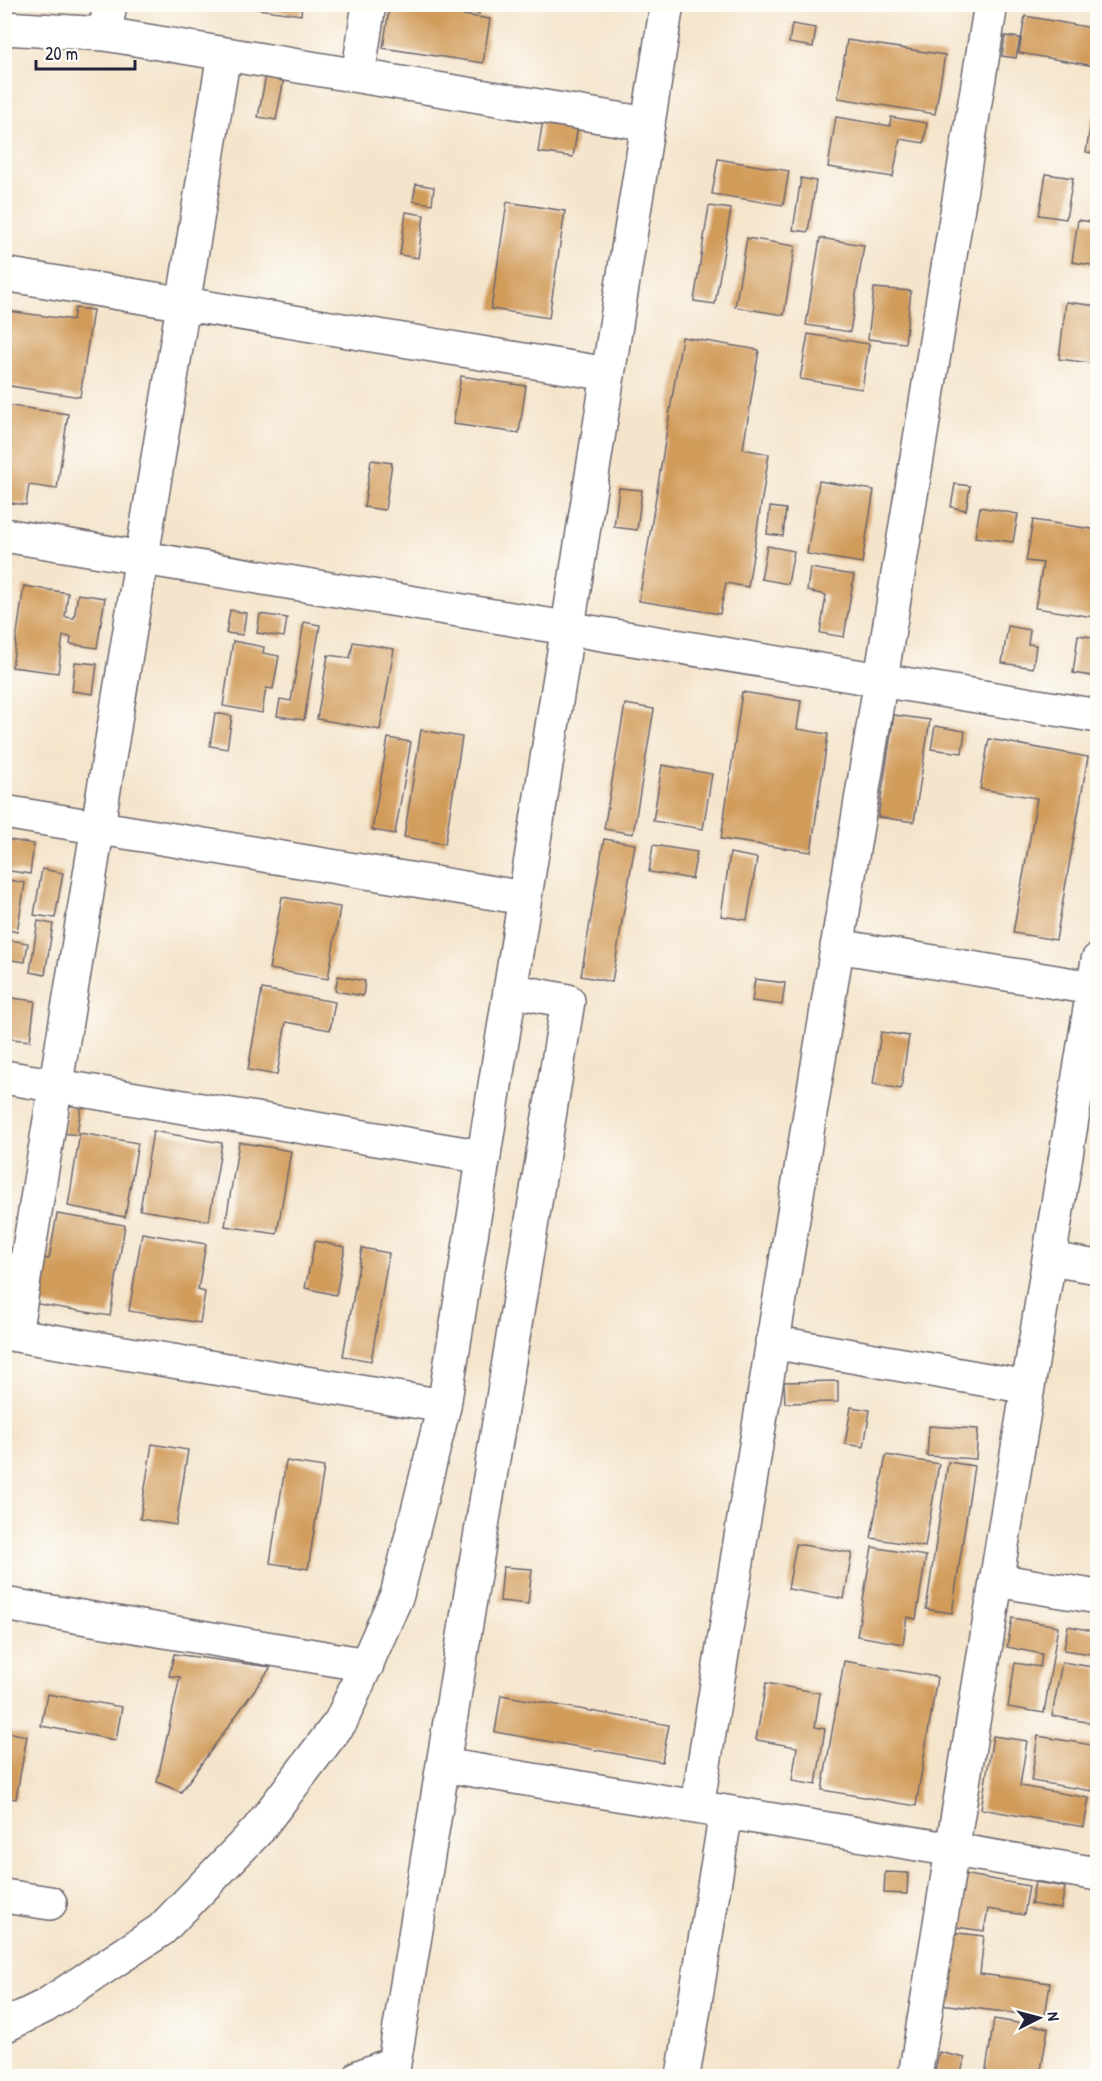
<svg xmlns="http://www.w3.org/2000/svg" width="1102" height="2081" viewBox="0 0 1102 2081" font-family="'Patrick Hand',sans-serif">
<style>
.building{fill:#d19b5a}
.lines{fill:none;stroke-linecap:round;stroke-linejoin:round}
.minor-casing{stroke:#6c666d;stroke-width:36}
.major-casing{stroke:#6c666d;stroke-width:36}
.minor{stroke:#fff;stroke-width:33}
.major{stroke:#fff;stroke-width:33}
</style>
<rect width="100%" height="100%" fill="#fdfcf7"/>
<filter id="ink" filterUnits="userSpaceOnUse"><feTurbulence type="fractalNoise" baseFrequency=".0167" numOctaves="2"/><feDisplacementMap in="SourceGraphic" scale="12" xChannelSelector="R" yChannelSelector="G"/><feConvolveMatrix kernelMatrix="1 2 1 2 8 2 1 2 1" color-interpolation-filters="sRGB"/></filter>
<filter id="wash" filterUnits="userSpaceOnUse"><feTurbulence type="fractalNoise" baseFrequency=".008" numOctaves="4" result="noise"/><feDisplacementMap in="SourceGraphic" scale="24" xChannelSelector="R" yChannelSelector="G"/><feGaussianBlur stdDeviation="1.35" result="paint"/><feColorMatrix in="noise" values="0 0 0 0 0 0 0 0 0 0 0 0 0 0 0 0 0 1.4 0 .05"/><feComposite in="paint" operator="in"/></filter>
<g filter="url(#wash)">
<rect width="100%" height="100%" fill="#f4e4cb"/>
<g id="blocks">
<path class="building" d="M244 4H302L301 15 243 7Z
M390 4 490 19 483 63 383 48Z
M434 4H481L479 14Z
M1025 16 1098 29 1095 66 1019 53Z
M792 24 816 28 813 47 789 43Z
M1005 36 1020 38 1016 58 1002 56Z
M847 40 945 55 935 114 838 98Z
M266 75 284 79 276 120 258 117Z
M1092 116 1098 117V154L1086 152Z
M836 117 890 126 891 117 927 123 924 143 900 139 893 177 828 167Z
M543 119 578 125 573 157 538 152Z
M718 159 789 171 783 205 712 194Z
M1046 174 1073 178 1066 219 1039 215Z
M801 178 816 181 808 232 793 230Z
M416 184 434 187 432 204 413 201Z
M507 202 565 211 549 318 491 309Z
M709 206 731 209 715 304 694 301Z
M406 212 424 215 418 258 400 255Z
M1078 220 1098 223V266L1072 262Z
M747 238 795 246 784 315 735 307Z
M820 238 864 245 850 332 806 325Z
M874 288 911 291 905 343 868 339Z
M1066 302 1098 306V364L1059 359Z
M75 308 93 310 80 397 4 385V331L8 311 73 320Z
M808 334 869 344 862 389 800 379Z
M682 337 759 350 743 449 769 454 748 587 726 583 720 614 639 601Z
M461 376 526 386 519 433 453 424Z
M4 405 68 414 57 489 29 485 26 505 4 502Z
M371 460 392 463 385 510 364 507Z
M819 481 874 490 862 563 807 554Z
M955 484 970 486 966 510 951 507Z
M619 488 642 490 637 530 614 527Z
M770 507 786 509 783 536 767 534Z
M980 507 1018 514 1013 542 975 537Z
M1033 520 1098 530V586L1093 617 1035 608 1043 563 1026 561Z
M767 546 794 551 788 584 761 579Z
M810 568 854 575 844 637 820 633 826 595 807 591Z
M24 586 68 593 65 617 74 618 78 594 105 598 97 648 70 644 71 637 63 636 58 673 12 667Z
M230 610 246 613 243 635 226 633Z
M260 614 287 618 284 637 257 633Z
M304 622 320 625 304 720 277 716 280 699 291 701Z
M1008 626 1030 630 1028 644 1036 645 1033 668 1002 663Z
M1078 635 1098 638V677L1073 673Z
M233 641 264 647 263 653 279 656 273 689 266 688 262 713 223 706Z
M353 642 394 649 380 730 317 719 328 655 350 658Z
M75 662 97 664 93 694 72 691Z
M742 692 801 701 797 729 828 734 811 852 721 839Z
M625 704 654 709 633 834 604 829Z
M215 713 232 716 227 749 210 746Z
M894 715 930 720 914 822 878 817Z
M935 726 965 731 962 753 931 749Z
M421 730 462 737 445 844 404 837Z
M388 738 411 742 395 834 372 830Z
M989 739 1088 757 1056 940 1013 933 1037 798 980 789Z
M662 765 712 774 703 829 653 821Z
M4 839 34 844 30 874 4 870Z
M604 839 635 844 612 982 581 976Z
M653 845 697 852 692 879 649 872Z
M730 853 757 858 747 920 721 916Z
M42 869 63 873 55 918 34 915Z
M4 879 25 883 17 932 4 929Z
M282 897 340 907 328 979 269 969Z
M38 921 53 924 45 975 30 972Z
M4 939 28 943 25 962 4 959Z
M338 976 365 981 363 996 335 991Z
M755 979 785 983 782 1005 752 1001Z
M262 989 335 1002 330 1030 286 1022 277 1075 248 1070Z
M4 997 35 1001 30 1041 4 1038Z
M881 1032 909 1036 901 1089 873 1084Z
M67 1105 81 1107 77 1135 63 1133Z
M153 1131 222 1143 209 1221 140 1210Z
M80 1133 138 1143 125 1217 68 1206Z
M239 1142 291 1151 277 1234 225 1226Z
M57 1214 125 1225 110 1316 32 1303 40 1258 49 1259Z
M142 1233 206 1244 198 1290 205 1292 200 1323 129 1311Z
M315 1241 345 1247 336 1295 305 1288Z
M362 1248 389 1253 371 1361 343 1356Z
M838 1381V1402L785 1403 784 1382Z
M851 1407 870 1410 864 1447 845 1444Z
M929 1426 978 1429 976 1459 927 1456Z
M152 1444 188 1450 176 1525 140 1519Z
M886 1455 939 1464 925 1547 871 1538Z
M286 1461 324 1467 308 1569 270 1563Z
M948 1462 974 1466 952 1613 926 1609Z
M796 1544 852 1553 844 1599 788 1589Z
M872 1547 926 1556 916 1619 907 1617 903 1644 857 1636Z
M503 1567 532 1569 528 1604 500 1601Z
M1012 1618 1058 1626 1044 1713 1008 1707 1015 1663 1040 1667 1042 1654 1007 1647Z
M1068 1626 1098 1632V1655L1064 1650Z
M174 1654 271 1667 181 1792 157 1782 180 1677 169 1676Z
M844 1661 937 1677 916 1806 822 1790Z
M1062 1662 1098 1668V1724L1052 1716Z
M766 1683 820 1693 815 1727 825 1729 816 1785 792 1781 797 1747 756 1740Z
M47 1694 122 1707 116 1740 41 1726Z
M501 1695 669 1725 662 1762 495 1732Z
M7 1732 27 1736 16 1799 4 1797V1749Z
M993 1736 1027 1741 1020 1786 1089 1798 1084 1827 981 1809Z
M1038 1736 1098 1746 1092 1791 1031 1781Z
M885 1872 908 1873 907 1894 884 1893Z
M963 1874 1029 1886 1024 1915 988 1909 984 1931 956 1927Z
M1035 1882 1065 1887 1061 1909 1031 1904Z
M949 1932 984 1936 980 1974 1050 1983 1045 2017 940 2004Z
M994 2019 1048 2028 1040 2076H985Z
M939 2052 965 2058 960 2076H934Z"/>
</g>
</g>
<g filter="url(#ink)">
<use href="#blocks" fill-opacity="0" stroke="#6c666d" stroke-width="1.5"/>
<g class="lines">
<g class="minor-casing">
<path id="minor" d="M4 28 105 34 648 124
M105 34 110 4
M358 76 369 4
M4 274 608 374
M4 535 1098 716
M4 812 524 898
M837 946 1098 989
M4 1077 484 1157
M1049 1259 1098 1267
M4 1333 444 1406
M15 1334 224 54
M772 1342 1028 1387
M996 1580 1098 1597
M4 1604 367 1665
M443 1765 1098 1874
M697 1807 991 4
M4 1896 50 1903
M361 2076 394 2063
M392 2076 568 1001 510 990
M683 2076 726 1812
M915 2076 1098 960"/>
</g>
<g class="major-casing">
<path id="major" d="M4 2026 45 2006 161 1930 257 1831 341 1721 397 1595 444 1406 667 4"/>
</g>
<use href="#minor" class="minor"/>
<use href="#major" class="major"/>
</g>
</g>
<rect width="1102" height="2081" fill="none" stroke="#fdfcf7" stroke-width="24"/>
<g transform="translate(1039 2018) rotate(84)" stroke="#fdfcf7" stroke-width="4.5" paint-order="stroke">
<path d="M0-4.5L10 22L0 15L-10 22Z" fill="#22223b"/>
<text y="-9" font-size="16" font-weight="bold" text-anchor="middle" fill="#22223b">N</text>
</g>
<path d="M36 60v9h99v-9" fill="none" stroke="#22223b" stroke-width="3"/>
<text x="45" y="60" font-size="18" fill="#22223b" stroke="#fdfcf7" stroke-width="4.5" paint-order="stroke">20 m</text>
</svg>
